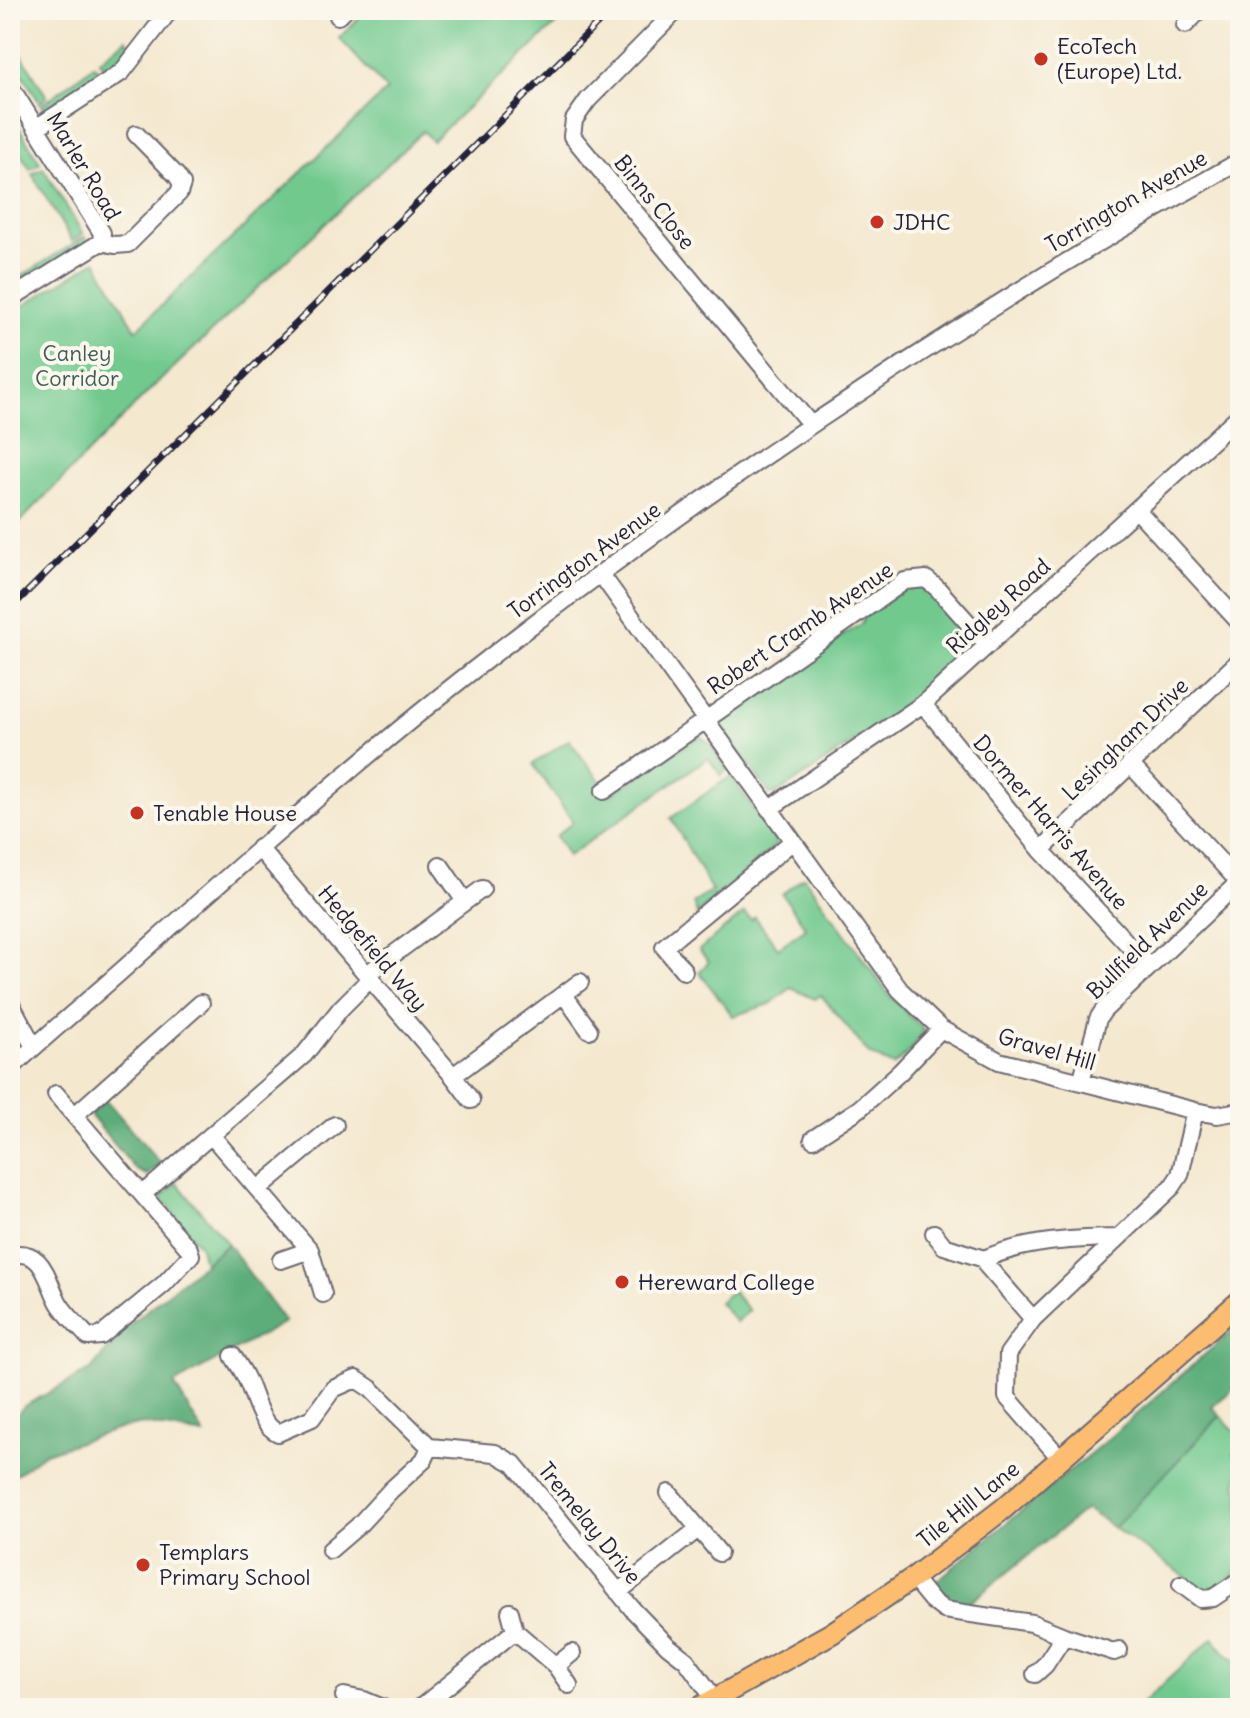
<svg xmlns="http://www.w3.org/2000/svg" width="1250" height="1718" viewBox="0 0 1250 1718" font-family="Delius,sans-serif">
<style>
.green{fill:#71c98e;stroke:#4a7664;stroke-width:2}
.forest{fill:#5cad79;stroke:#3f685a;stroke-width:2}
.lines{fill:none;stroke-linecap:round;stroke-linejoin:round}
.minor-casing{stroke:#6c676f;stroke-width:20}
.major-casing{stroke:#6c676f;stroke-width:24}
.minor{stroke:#fff;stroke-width:16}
.major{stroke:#fcbd6f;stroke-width:20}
.rail-casing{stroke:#22223b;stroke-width:7}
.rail{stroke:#fbf7ec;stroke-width:4;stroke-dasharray:12;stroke-linecap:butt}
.poi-dot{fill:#c8321e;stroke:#fbf7ec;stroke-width:3}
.labels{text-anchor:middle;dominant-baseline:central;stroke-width:8;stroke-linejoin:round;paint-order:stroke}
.poi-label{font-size:22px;fill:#22223b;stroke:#fbf7ec;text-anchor:start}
.street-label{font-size:22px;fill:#22223b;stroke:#fbf7ec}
.park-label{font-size:22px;fill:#3e5c58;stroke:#fbf7ec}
</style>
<rect width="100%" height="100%" fill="#fbf7ec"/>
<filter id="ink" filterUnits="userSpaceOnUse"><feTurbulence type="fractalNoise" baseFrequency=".0125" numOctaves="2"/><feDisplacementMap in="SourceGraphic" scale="16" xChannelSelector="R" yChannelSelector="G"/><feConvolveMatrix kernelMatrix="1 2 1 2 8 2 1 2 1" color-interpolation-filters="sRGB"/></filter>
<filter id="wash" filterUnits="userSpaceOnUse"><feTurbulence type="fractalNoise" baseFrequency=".006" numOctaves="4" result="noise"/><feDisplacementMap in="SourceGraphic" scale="32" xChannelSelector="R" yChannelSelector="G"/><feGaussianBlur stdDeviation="1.8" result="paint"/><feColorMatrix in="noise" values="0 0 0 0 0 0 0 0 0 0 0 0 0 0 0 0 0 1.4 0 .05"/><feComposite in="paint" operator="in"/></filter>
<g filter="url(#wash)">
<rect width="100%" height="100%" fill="#f4e8cf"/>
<path class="green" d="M362 10H571L432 141 423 131 151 389 10 532V314L96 261 136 330 387 90 339 38 362 15Z
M10 35 47 97 40 103 10 54Z
M126 39 132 47 109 72 99 61Z
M94 65 103 76 45 111 41 106Z
M10 112 40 163 30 169 10 137Z
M43 168 83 234 72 241 32 174Z
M85 237 89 244 13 289 10 283Z
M908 586 932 589 978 645 930 691 775 795 770 794 715 717 861 624 864 616Z
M700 736 709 743 727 770 721 776 708 758 568 856 556 836 573 822 533 764 569 740 611 795Z
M731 776 777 844 697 914 693 903 712 891 671 818Z
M804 877 890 996 923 1029C919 1044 905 1056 893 1066L869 1054 821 995 815 999 791 988 770 1004 733 1016 699 972 709 962 699 950 744 913 751 920 755 917 778 948 806 928 782 894Z
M177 1183 228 1244 204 1263 200 1247 161 1197Z
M732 1291 749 1311 736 1322 719 1302Z
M1220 1416 1240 1436V1448L1234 1454C1243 1466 1240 1473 1236 1485L1240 1490V1569L1215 1592 1204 1595 1183 1582 1186 1577 1114 1528Z
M1213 1638 1226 1654 1240 1664V1708H1137Z"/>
<path class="forest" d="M105 1099 161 1164 147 1175 136 1170 90 1115Z
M228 1244 285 1322 174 1384 204 1435 144 1424 122 1428 45 1453 10 1479V1423L24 1406 91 1370 124 1329Z
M1240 1324V1383L1212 1407 1220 1416 1114 1528 1086 1509 962 1609 934 1583 1108 1439Z"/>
</g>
<g filter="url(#ink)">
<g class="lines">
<g class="minor-casing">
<path id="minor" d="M677 10 588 100 574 120 572 136 811 425
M338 16 344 10
M1185 25 1200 10
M10 86 102 233 101 242
M36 128 122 72 170 10
M101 242 115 245 128 244 179 193 182 184 177 176 136 134
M10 299 101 242
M1137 510 1240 623
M600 573 900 990 941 1029 999 1061 1195 1111 1217 1115 1240 1111
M923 704 1041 850 1149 967
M1130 764 1239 882
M604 791 905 581 926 579 937 588 988 645
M769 809 923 704 1240 415
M259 848 453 1076 580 982
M1041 850 1240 660
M440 865 464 900
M684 971 664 947 793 841
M367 974 482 889
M565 996 589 1030
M10 1002 34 1047
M10 1069C51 1031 95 995 137 957 252 855 367 752 489 658 726 474 978 308 1240 161
M453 1076 471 1100
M1081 1082 1098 1019 1103 1011 1240 881
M75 1115 201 1003
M211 1135 310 1250 323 1294
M813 1139 859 1109 900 1072 941 1029
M258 1189 335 1125
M143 1194 304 1055 341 1008 371 978
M934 1233 944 1246 984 1259
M10 1255C44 1248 46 1279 59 1303 66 1315 79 1326 88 1337L101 1336 164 1284 191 1255 189 1249 56 1094
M281 1260 310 1250
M1033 1319 987 1266 984 1259C1025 1241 1071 1239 1116 1238
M233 1356C237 1363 243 1371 246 1378 255 1396 259 1424 278 1433L312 1418 333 1389 356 1379 371 1389 430 1447 495 1453 514 1464 634 1611 668 1646 686 1660 721 1708
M1061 1459 1007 1397 1008 1354 1033 1319 1172 1187 1180 1175 1195 1111
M669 1493 719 1553
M330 1550 358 1526 391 1490 424 1460 430 1447
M913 1578 931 1600 944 1610 1032 1623 1064 1636 1045 1665 1035 1674
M1181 1584 1201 1599 1213 1598 1240 1580
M618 1592 698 1529
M510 1612 515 1631
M1064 1636 1114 1652 1119 1650
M556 1666 572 1653
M344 1696 364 1700 383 1708
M420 1708 515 1631 556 1666 569 1685"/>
</g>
<g class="major-casing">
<path id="major" d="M699 1708 832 1633 913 1578 1003 1509 1240 1301"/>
</g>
<use href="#minor" class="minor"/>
<use href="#major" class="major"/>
<g class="rail-casing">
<path id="rail" d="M10 609 611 10"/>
</g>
<use href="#rail" class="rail"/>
</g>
</g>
<g class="poi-dot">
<circle cx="1041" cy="59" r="8"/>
<circle cx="877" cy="222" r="8"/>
<circle cx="137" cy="813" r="8"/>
<circle cx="622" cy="1282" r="8"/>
<circle cx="143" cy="1565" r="8"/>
</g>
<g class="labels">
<g class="poi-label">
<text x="1057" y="46">EcoTech<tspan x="1057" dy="25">(Europe) Ltd.</tspan></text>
<text x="893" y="222">JDHC</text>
<text x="153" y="813">Tenable House</text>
<text x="638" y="1282">Hereward College</text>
<text x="159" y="1552">Templars<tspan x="159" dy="25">Primary School</tspan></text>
</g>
<g class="street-label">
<text transform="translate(84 166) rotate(59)">Marler Road</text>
<text transform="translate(1126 201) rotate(-30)">Torrington Avenue</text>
<text transform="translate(655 202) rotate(51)">Binns Close</text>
<text transform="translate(584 560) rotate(-36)">Torrington Avenue</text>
<text transform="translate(998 606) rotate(-42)">Ridgley Road</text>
<text transform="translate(800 628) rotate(-34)">Robert Cramb Avenue</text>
<text transform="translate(1125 739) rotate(-44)">Lesingham Drive</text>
<text transform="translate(1051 822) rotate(49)">Dormer Harris Avenue</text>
<text transform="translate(1147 940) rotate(-44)">Bullfield Avenue</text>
<text transform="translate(373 948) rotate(50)">Hedgefield Way</text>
<text transform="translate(1047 1049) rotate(16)">Gravel Hill</text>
<text transform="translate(968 1504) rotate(-39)">Tile Hill Lane</text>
<text transform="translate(590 1523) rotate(51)">Tremelay Drive</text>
</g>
<g class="park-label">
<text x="77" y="353">Canley<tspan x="77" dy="25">Corridor</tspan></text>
</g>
</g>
<rect width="1250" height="1718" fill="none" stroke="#fbf7ec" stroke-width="40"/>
</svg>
